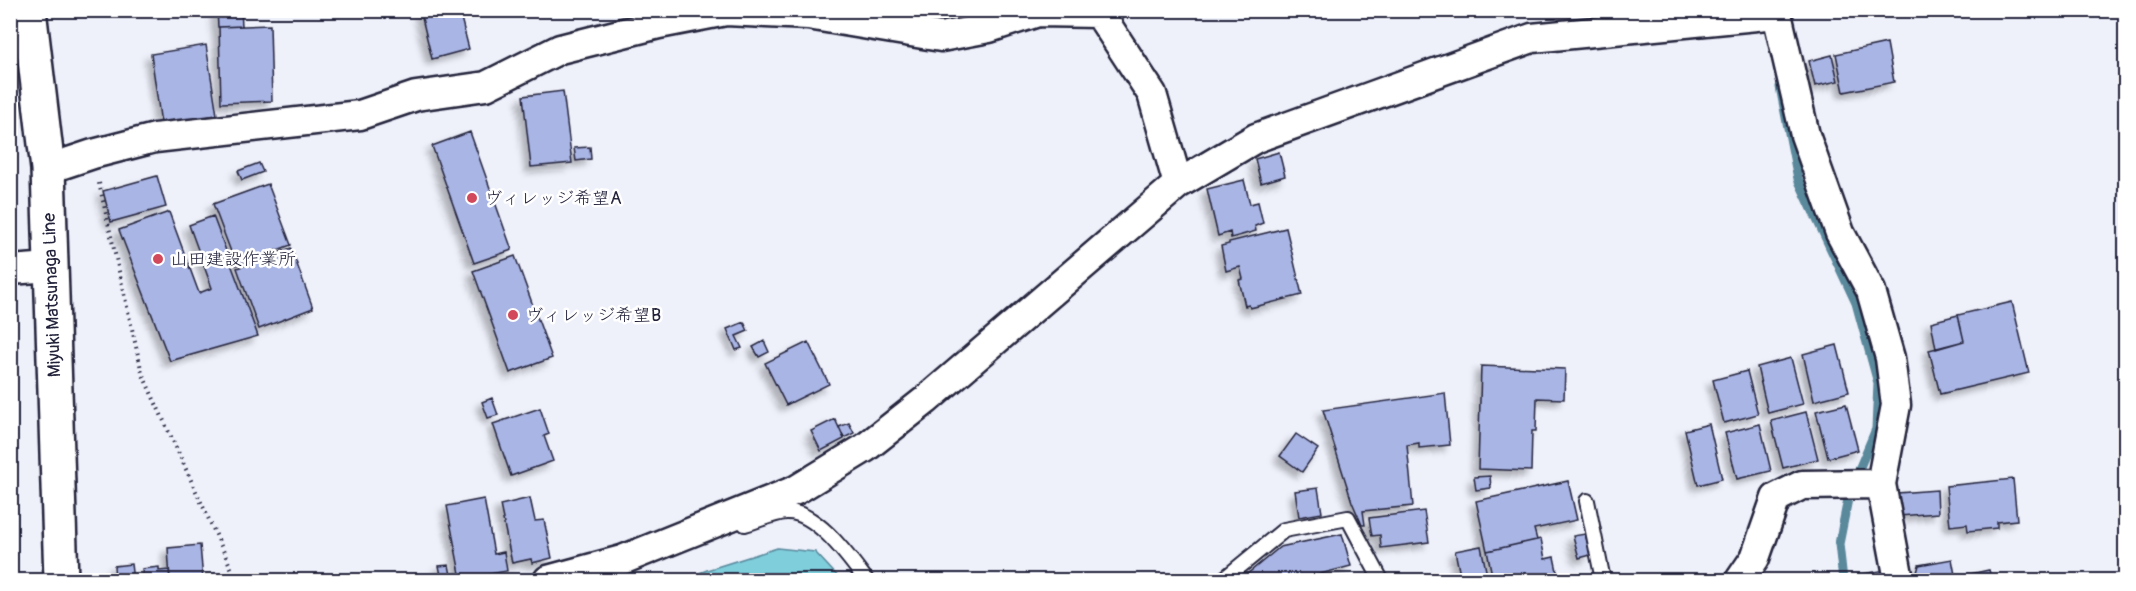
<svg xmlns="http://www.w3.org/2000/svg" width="2136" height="591" viewBox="0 0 2136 591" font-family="Pangolin,'Klee One',sans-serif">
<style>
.water{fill:#7fcedc;stroke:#5a899c;stroke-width:1.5}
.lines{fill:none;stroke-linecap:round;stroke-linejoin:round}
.stream{stroke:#5a899c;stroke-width:9}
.building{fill:#a9b5e5;stroke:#22223b;stroke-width:1.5;filter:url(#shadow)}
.service-casing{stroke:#22223b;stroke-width:18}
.minor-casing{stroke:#22223b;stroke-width:33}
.secondary-casing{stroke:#22223b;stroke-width:38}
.path{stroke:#22223b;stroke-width:4;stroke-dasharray:1.5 4.5;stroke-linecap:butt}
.service{stroke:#fff;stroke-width:14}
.minor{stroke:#fff;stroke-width:28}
.secondary{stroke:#fff;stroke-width:33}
.poi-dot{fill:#d1495b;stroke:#fff;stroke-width:2}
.labels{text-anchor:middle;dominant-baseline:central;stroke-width:5;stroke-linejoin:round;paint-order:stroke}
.poi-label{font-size:18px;fill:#22223b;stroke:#fff;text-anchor:start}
.street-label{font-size:18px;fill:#22223b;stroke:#fff}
</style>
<defs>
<filter id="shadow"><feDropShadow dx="-5.5" dy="5.5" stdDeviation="3" flood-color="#0004"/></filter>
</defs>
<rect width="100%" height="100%" fill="#eef0fa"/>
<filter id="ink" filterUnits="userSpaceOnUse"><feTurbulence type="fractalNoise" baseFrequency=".0167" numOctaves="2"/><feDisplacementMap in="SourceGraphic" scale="12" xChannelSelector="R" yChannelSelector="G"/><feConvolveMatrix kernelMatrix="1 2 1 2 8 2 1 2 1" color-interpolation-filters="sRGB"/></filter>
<g filter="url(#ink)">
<path class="water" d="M777 548 815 552 841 580H682L707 570Z"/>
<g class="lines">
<path class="stream" d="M1780 87 1798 179 1856 303 1878 383 1876 429 1857 474
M1843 580 1839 544 1849 494"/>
</g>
<path class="building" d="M217 10H241L242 26 218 27Z
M420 10H459L469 49 432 59Z
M270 25 272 101 221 103 219 27Z
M1887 43 1894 82 1844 92 1836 54Z
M206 45 217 115 161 124 151 54Z
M1832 55 1838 81 1815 86 1809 61Z
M563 91 572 163 531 167 523 96Z
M470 132 512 250 474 263 432 146Z
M590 147 591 159 576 161 574 148Z
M1279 152 1285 176 1261 183 1255 159Z
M259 163 263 172 242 180 238 171Z
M157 176 166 207 111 222 103 191Z
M1244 180 1250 204 1258 202 1263 223 1255 226 1256 231 1231 238 1230 232 1218 236 1207 189Z
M268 184 291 245 236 265 213 204Z
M169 212 199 293 212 288 189 225 213 216 258 336 170 361 119 230Z
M1286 228 1302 295 1250 308 1249 305 1245 306 1239 280 1243 279 1240 267 1226 271 1221 246 1229 244V242Z
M291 248 313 308 259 329 237 268Z
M515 256 552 358 510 373 473 271Z
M2012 302 2029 373 1940 394 1929 350 1964 341 1958 315Z
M1958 315 1964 341 1936 349 1931 322Z
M744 322 748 331 736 336 742 348 736 350 727 329Z
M764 341 769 352 759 357 753 347Z
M808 342 829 384 786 405 765 363Z
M1837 345 1849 392 1814 401 1803 354Z
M1791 358 1803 404 1768 413 1757 367Z
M1481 366 1565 369 1564 399 1537 398 1536 431H1532L1531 471 1478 469Z
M1747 371 1758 414 1724 423 1713 380Z
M1445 393 1450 445 1419 448V443L1407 445 1413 506 1363 511 1365 525H1362L1352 502 1323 410Z
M492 398 498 415 488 418 482 402Z
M1846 404 1858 450 1828 458 1816 411Z
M540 408 549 434 544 436 553 461 511 476 493 424Z
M1806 412 1818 459 1783 468 1771 421Z
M835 419 844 439 821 451 811 431Z
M849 423 854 433 844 438 839 427Z
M1709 424 1722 479 1698 485 1685 430Z
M1760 424 1771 471 1737 479 1725 433Z
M1296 434 1318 449 1302 472 1280 456Z
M1490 476 1491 488 1476 490 1474 477Z
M2013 479 2017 520 1997 522V528L1968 531 1967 524 1950 526 1946 486Z
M1568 481 1577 520 1534 529 1537 540 1487 551 1476 501Z
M1318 488 1322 513 1299 517 1295 491Z
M1937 490 1938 513 1899 516 1897 493Z
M530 498 535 521 544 520 552 558 532 563 531 559 512 563 500 505Z
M484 499 494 554 504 552 507 571 461 579 447 506Z
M1424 511 1429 542 1381 548 1380 535 1372 536 1369 518Z
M1342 534 1351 566 1297 580H1240L1280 547Z
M1585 534 1591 555 1579 558 1573 536Z
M1541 539 1545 559 1554 557 1559 580H1493L1487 551Z
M200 545 203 580 223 578V580H170L168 548Z
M1481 546 1488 580H1461L1455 551Z
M1952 559 1956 580H1915L1919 565Z
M131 564 133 580H115L114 566Z
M449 565 452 580H442L439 566Z
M159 567V571L169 570 170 580H143L142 569Z
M1885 570 1887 580H1853L1852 576Z
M1989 570 1992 580H1962L1961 576Z"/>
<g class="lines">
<g class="service-casing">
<path id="service" d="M1587 501 1603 580
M745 524C757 521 773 513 786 512 816 510 850 559 866 580
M1223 580 1284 530 1348 518 1381 580"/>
</g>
<g class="minor-casing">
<path id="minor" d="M48 169 93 154 155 138 360 115 416 96 486 86 560 49 659 24 726 11 808 15 941 37 989 28 1038 12 1099 13 1152 94 1178 184
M10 270 51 267
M1881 484 1899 580
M548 580 622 560 796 490 865 448 926 400 1178 184 1256 138 1532 38 1777 14 1776 10
M1740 580 1755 558 1776 498 1802 485 1881 484 1896 405 1890 358 1871 291 1840 233 1805 135 1777 14"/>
</g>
<g class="secondary-casing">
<path id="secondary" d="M29 10 48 169 61 580"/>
</g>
<path class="path" d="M99 183 142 373 232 570 233 580"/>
<use href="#service" class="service"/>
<use href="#minor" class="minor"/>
<use href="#secondary" class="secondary"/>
</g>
</g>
<g class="poi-dot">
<circle cx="472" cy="198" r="6"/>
<circle cx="158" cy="259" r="6"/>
<circle cx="513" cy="315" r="6"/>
</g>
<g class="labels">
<g class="poi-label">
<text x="484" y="198">ヴィレッジ希望A</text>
<text x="170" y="259">山田建設作業所</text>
<text x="525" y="315">ヴィレッジ希望B</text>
</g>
<g class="street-label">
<text transform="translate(52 295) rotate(-92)">Miyuki Matsunaga Line</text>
</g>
</g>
<rect width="2136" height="591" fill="none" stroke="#fff" stroke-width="36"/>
<rect x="18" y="18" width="2100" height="555" fill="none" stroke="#22223b" stroke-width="2" filter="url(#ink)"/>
</svg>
